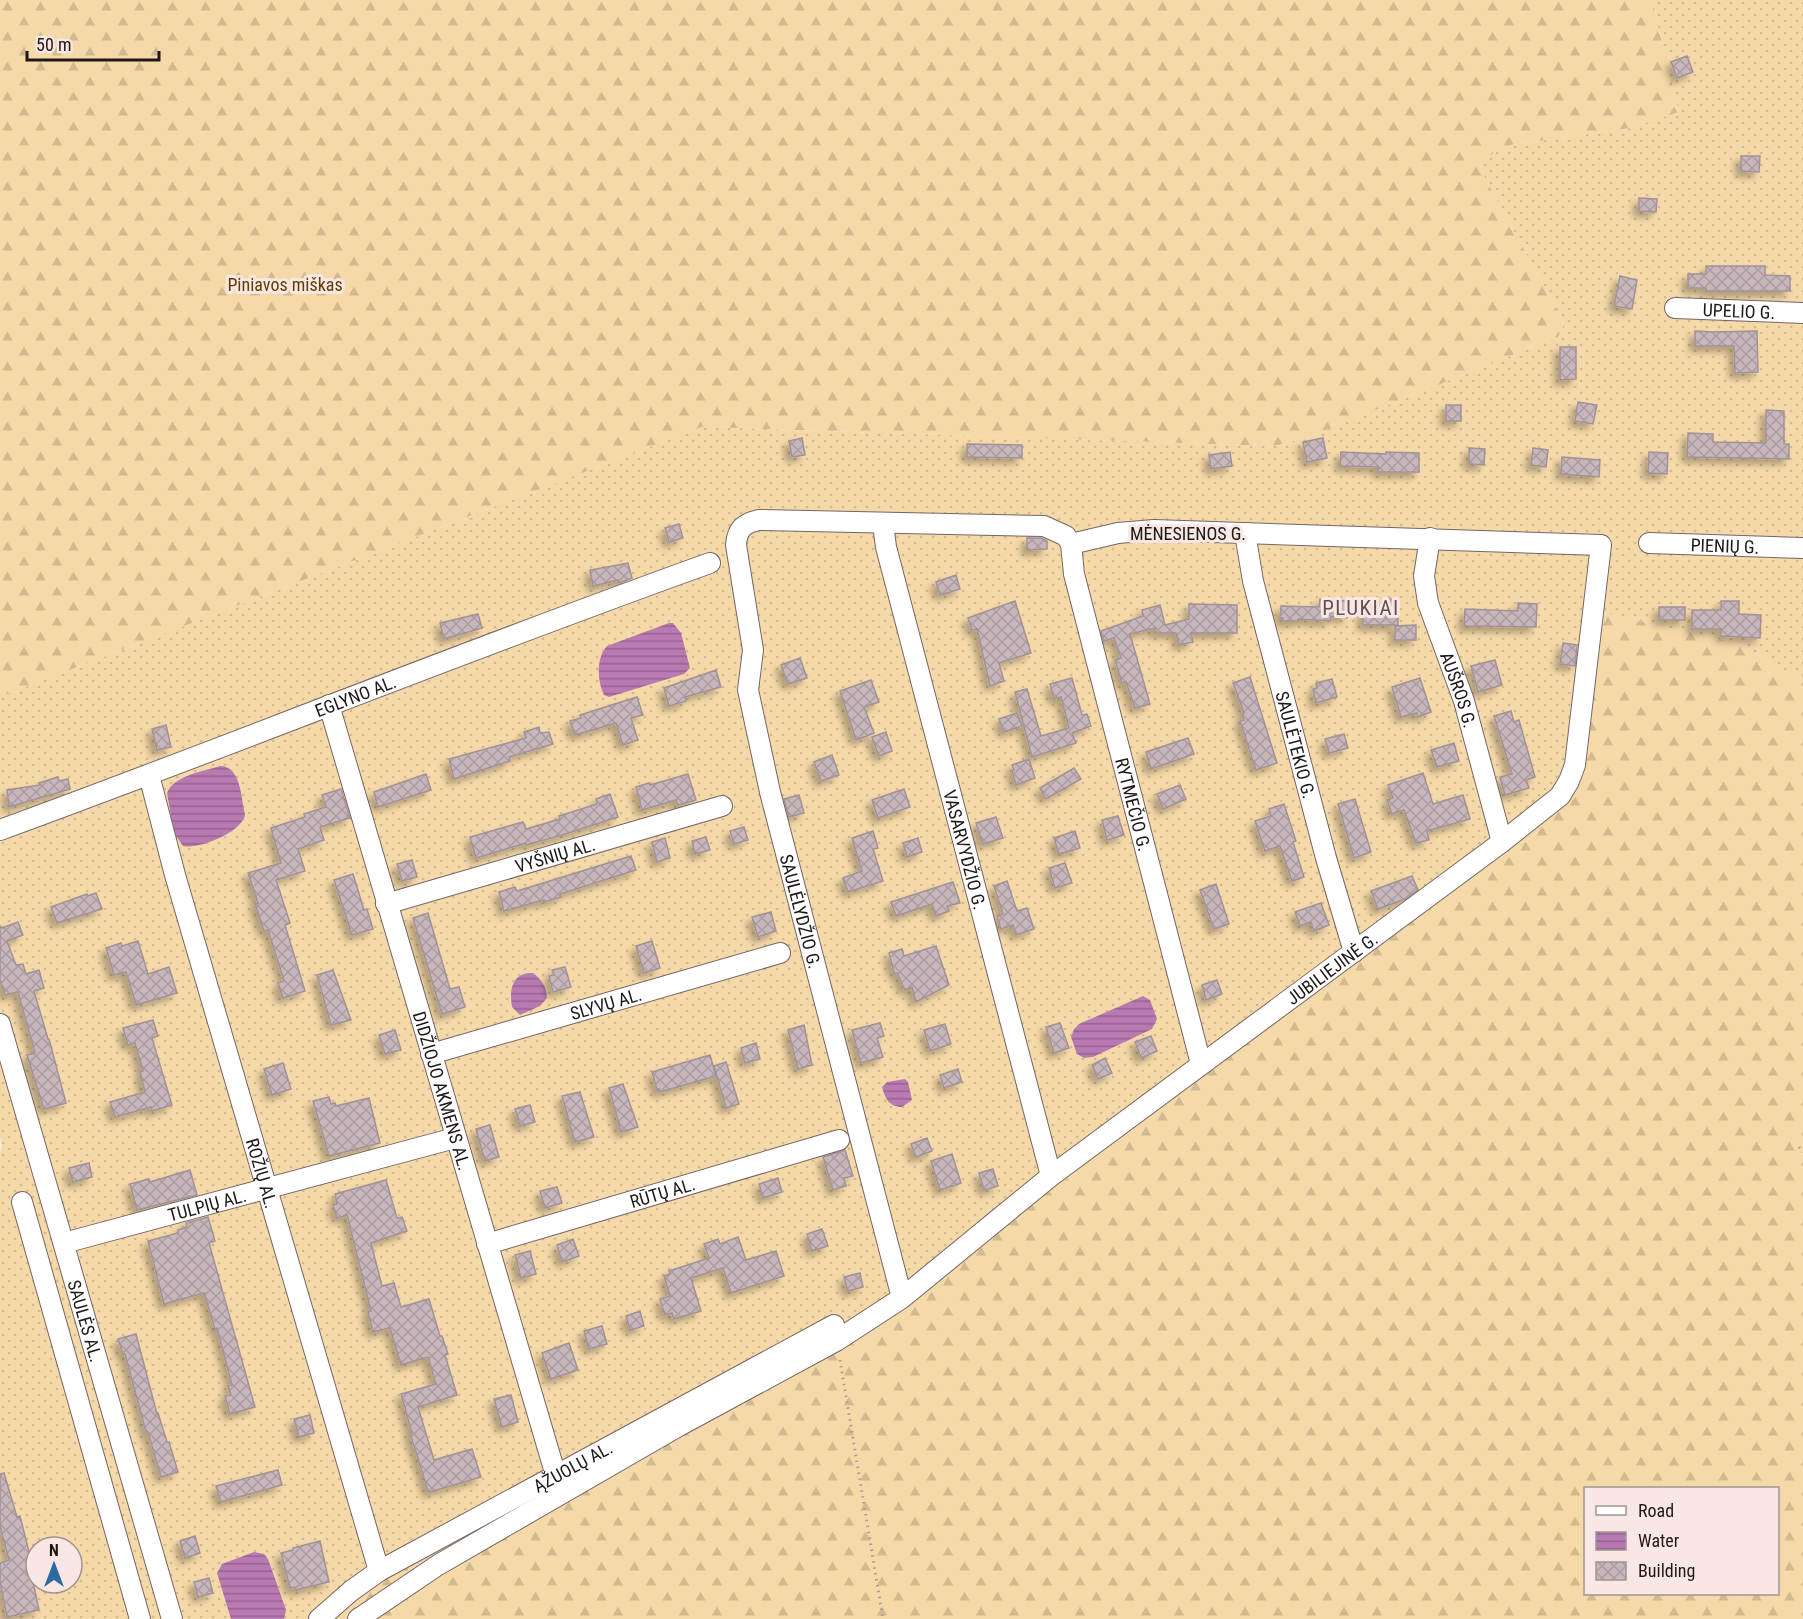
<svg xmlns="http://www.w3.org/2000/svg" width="1803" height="1619" viewBox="0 0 1803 1619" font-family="'Roboto Condensed',sans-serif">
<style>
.forest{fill:url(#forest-firs);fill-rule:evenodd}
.garden{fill:url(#garden-dots);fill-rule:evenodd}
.water{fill:url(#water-rules)}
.building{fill:url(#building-cross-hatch);stroke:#a29296;stroke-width:1.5;filter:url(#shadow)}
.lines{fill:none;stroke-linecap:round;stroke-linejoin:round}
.minor-casing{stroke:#756564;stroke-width:22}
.path{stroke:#aa9d9b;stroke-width:3;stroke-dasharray:1.5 4.5;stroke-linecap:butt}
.minor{stroke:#fff;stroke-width:20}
.labels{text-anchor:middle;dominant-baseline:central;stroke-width:6;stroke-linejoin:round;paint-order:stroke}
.park-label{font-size:18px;fill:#5d4000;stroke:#f9e7e5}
.street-label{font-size:18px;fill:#1e1817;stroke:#f9e7e5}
.quarter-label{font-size:21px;letter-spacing:1.5px;fill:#615250;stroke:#f9e7e5}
</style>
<defs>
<pattern id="forest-firs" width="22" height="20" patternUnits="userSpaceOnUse" patternTransform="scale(1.5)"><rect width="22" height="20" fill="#f6d9a8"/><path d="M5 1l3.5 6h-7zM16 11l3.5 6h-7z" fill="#d2ba90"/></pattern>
<pattern id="garden-dots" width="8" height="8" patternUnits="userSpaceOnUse" patternTransform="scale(1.5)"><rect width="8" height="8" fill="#f6d9a8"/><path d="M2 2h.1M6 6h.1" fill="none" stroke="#d2ba90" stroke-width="1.8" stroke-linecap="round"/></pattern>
<pattern id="water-rules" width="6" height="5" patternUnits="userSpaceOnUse" patternTransform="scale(1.5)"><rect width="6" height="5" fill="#b97ab2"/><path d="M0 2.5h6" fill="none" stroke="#966390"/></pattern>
<pattern id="building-cross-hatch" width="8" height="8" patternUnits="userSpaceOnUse" patternTransform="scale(1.5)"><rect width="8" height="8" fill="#c7b6bb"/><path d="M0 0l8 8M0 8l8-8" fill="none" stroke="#aa9ca0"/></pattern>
<filter id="shadow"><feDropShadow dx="-5.5" dy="5.5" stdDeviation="3" flood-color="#0004"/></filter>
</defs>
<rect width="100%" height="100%" fill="#f9e7e5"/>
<path class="forest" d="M0 0H1652L1679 112 1631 128 1511 145 1485 158 1482 172 1562 319 1563 330 1558 337 1309 437 1275 446 702 427 0 697Z
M1604 613 1740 644 1803 680V1619H331L367 1591 427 1554 1581 771ZM1586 1488H1778V1594H1586Z"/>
<path class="garden" d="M1652 0H1803V680L1740 644 1604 613 1581 772 1569 798 869 1328 427 1554 367 1591 331 1619H0V1154L2 1145 0 1137V697L702 427 1275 446 1309 437 1558 337 1563 329 1562 319 1482 172 1485 158 1511 145 1631 128 1679 112ZM36 1547H72V1583H36Z"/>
<path class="water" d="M669 623H673L681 633 690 668 684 674 609 697 604 695C597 681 596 658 607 646Z
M220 766C241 766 241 798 245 814 244 831 199 850 183 846L174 833 167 793C173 776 204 771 220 766Z
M533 973C541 979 547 987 547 998L540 1006 520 1015 512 1007C509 990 512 972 533 973Z
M1143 996 1150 1000 1157 1019 1152 1029 1093 1057 1084 1058 1077 1054 1071 1037 1074 1029 1079 1024Z
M905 1079 908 1082 912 1100 902 1107C889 1107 885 1098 882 1087L887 1082Z
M254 1552 264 1554 268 1559 286 1610 284 1619H231L217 1573 222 1564Z"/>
<path class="building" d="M1687 56 1693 72 1677 78 1671 62Z
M1741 156H1760L1759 172 1741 171Z
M1639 198 1657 199 1656 212 1639 211Z
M1706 266H1765V275L1790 276V291H1706V288H1688V274H1706Z
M1620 276 1637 280 1632 309 1614 306Z
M1695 331 1713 332 1757 331 1758 372 1735 373 1734 346H1695Z
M1560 347H1576V379L1560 380Z
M1578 402 1597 405 1593 424 1575 421Z
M1446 405H1461V421H1446Z
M1766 410 1784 411V444H1789V459L1687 457 1688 433 1713 434V442L1766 443Z
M802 438 805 455 792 457 789 441Z
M1323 438 1327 458 1307 462 1303 442Z
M967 444 1022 445V458L967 457Z
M1469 448 1485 449 1484 465 1469 464Z
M1533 448 1548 450 1546 467 1531 465Z
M1230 452 1232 466 1211 469 1209 455Z
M1341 452 1386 454V452L1419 453V472H1378V467L1340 466Z
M1649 452 1668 453 1667 474 1648 473Z
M1562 457 1600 460 1599 477 1561 474Z
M679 524 683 538 669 542 665 528Z
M1027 538H1041L1047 541V549L1027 550Z
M628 563 632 578 619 583 618 580 593 586 590 570Z
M956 575 960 589 940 595 936 582Z
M1320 599 1348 601 1347 618 1331 616 1330 621 1298 619V621H1282L1283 618H1280L1281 606 1319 607Z
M1384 599H1398V625H1363V610H1384Z
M1015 601 1031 653 999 663 1004 681 990 686 977 629 972 630 968 618Z
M1721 601H1739V614L1761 615 1760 638 1721 636V629H1692V610H1721Z
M1518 603 1537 604 1536 627 1464 626 1465 609 1518 611Z
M1189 604 1237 605V633H1191L1193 642 1179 645 1176 633H1155V628L1130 634 1150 704 1135 708 1126 682 1122 683 1115 660 1121 658 1114 638 1104 641 1101 631 1143 616 1142 610 1160 605 1165 625 1189 619Z
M1659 607H1685V620H1659Z
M478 614 482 628 444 639 440 623Z
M1416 625V640H1395V626Z
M1563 643 1577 645 1575 666 1560 664Z
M800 658 807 678 788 684 781 665Z
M1495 660 1502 685 1478 692 1471 666Z
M716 670 721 687 685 697 686 701 669 706 664 688Z
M1250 677 1277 763 1256 770 1240 721 1244 720 1242 714 1244 713 1233 683Z
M1072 678 1082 715 1087 714 1091 726 1072 733 1076 743 1032 757 1015 692 1027 689 1041 736 1069 728 1061 697 1054 699 1050 684Z
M1420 678 1431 712 1418 717 1417 713 1401 717 1392 687Z
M1332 679 1337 697 1316 703 1313 689 1317 688 1316 683Z
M871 680 879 702 864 707 874 733 856 740 840 691Z
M637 697 643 715 631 718 638 740 623 745 616 723 575 735 570 721 581 718 580 715Z
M1511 711 1514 722 1519 720 1535 777 1526 780 1529 788 1505 795 1500 777 1512 774 1494 716Z
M1017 713 1022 726 1004 732 999 719Z
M166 725 171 747 157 750 152 729Z
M539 727 540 733 549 732 553 744 509 757 510 761 454 779 449 759 526 738 524 732Z
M886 732 892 751 879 756 872 737Z
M1344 734 1348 748 1329 753 1325 739Z
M1188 738 1194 754 1151 769 1146 752Z
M1454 743 1459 761 1437 767 1431 750Z
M832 755 839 775 821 781 814 762Z
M1029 759 1035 778 1016 785 1012 771 1014 770 1012 765Z
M1074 768 1081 779 1046 799 1040 788Z
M1423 773 1433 804 1463 795 1470 819 1427 831 1429 840 1416 843 1404 810 1392 814 1387 800 1393 798 1388 785Z
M426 774 431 790 378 807 374 792Z
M688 774 696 800 678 805 676 800 642 810 636 787 649 783 650 785Z
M58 777 59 781 68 779 70 789 9 807 7 790 40 785 39 783Z
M1180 785 1186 799 1163 809 1157 794Z
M341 789 350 818 320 827 324 840 298 849 305 871 276 880 290 923 285 925 305 991 283 998 278 983 284 981 268 930 264 931 255 904 258 903 248 873 281 863 271 828 305 817 304 814 326 807 322 795Z
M904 789 910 807 878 818 872 800Z
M610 794 618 817 562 835 526 845V843L476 858 470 837 523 822 526 829 560 819 559 816 597 804 596 799Z
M799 795 804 813 789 817 784 799Z
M1355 799 1371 852 1354 858 1338 804Z
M1284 804 1296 841 1293 842 1304 877 1292 881 1280 846 1265 851 1255 821 1271 816 1269 809Z
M1118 816 1124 835 1107 840 1102 820Z
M996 817 1003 838 983 844 976 823Z
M744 827 748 840 734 844 730 831Z
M873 831 878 848 873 849 883 881 848 892 843 878 862 871 852 838Z
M1075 831 1080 848 1059 854 1054 838Z
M706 837 710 850 695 854 692 841Z
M665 838 670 858 657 862 652 842Z
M918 838 922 852 907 857 903 843Z
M631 856 636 870 560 894 561 897 544 902V900L504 911 499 892 515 887 517 891Z
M412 860 417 877 402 881 397 864Z
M1065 863 1072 883 1055 888 1049 868Z
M353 874 364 910 367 909 373 929 352 935 334 880Z
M1412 876 1418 890 1405 899 1378 909 1371 891Z
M1007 881 1017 911 1027 908 1034 929 1016 935 1013 925 1001 929 997 916 1003 914 994 886Z
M953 882 960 903 947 906 949 911 936 916 932 904 896 916 891 902Z
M1216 884 1229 924 1214 929 1200 890Z
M96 893 102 909 57 923 51 907 87 894V896Z
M1321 903 1329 925 1314 931 1311 922 1300 926 1295 912Z
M771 912 776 931 758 937 752 917Z
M428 913 450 989 459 987 465 1007 442 1014 413 918Z
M18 922 23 935 7 941 16 965 23 964 26 974 39 970 44 988 34 991 48 1039H49L66 1103 44 1109 27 1055 35 1053 18 992 5 995 0 980V926L2 928Z
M138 941 148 974 169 967 177 993 136 1005 126 972 114 975 106 948 121 943 122 946Z
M652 941 660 968 644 973 636 946Z
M936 946 949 985 916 1002 912 987 905 990 897 973H894L889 953 902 949 904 956Z
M565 967 571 987 553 992 549 976 554 975 552 970Z
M333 970 351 1020 331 1025 317 975Z
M1217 980 1222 994 1206 1000 1202 985Z
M153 1020 158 1036 152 1038 172 1105 152 1111 151 1107 115 1117 110 1102 145 1092 140 1072 143 1071 135 1043 128 1045 123 1028Z
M880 1023 884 1036 877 1038 883 1057 861 1063 852 1030Z
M1060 1023 1069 1048 1054 1053 1046 1027Z
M945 1024 951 1044 930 1051 924 1030Z
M804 1025 812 1065 798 1069 788 1030Z
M395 1030 401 1050 385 1054 379 1035Z
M1151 1036 1157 1051 1141 1058 1135 1042Z
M756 1043 760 1059 745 1063 741 1048Z
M710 1055 716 1076 660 1092 659 1089 657 1090 652 1072Z
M1105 1058 1112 1073 1098 1079 1092 1065Z
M726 1062 739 1104 726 1108 714 1066Z
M283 1063 291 1089 272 1095 264 1069Z
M958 1069 962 1082 944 1088 940 1075Z
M623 1084 638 1127 621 1132 609 1088Z
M580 1092 594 1137 575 1142 562 1096Z
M329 1097 331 1104 335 1103 336 1106 369 1098 380 1143 329 1156 313 1101Z
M530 1105 535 1122 520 1126 515 1109Z
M490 1125 499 1157 485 1161 476 1129Z
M927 1138 932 1151 916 1157 911 1144Z
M845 1150 853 1176 844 1178 846 1186 833 1190 823 1157Z
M952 1154 961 1183 940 1190 931 1161Z
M89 1163 92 1177 73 1182 69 1168Z
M993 1169 998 1186 984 1190 979 1173Z
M190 1170 197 1195 137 1210 130 1184 149 1179 150 1182Z
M778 1178 782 1192 763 1198 759 1184Z
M386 1180 397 1218 402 1217 407 1231 371 1243 382 1286 394 1283 401 1307 429 1299 440 1336H442L448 1354 445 1355 457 1395 418 1407 434 1460 472 1449 481 1477 430 1492 428 1491 416 1452 410 1434 412 1433 401 1394 436 1384 428 1357 401 1365 390 1328 373 1332 368 1312 371 1311 347 1215 337 1218 333 1205 337 1204 335 1194Z
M557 1187 562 1203 545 1208 540 1191Z
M208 1217 215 1241 209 1243 255 1407 230 1414 225 1396 231 1395 228 1386 232 1385 217 1328 215 1329 204 1293 164 1304 148 1241 178 1233V1230L187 1227 186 1223Z
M822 1229 828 1246 812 1251 807 1234Z
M738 1237 746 1260 776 1251 784 1276 731 1293 723 1268 691 1278 701 1311 674 1319 672 1313 665 1315 660 1299 670 1296 664 1276 670 1274 669 1271 709 1258 704 1244 718 1239 720 1244Z
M573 1239 579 1256 562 1262 557 1245Z
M530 1251 536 1274 521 1278 515 1255Z
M860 1273 863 1287 848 1291 844 1277Z
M640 1311 644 1326 630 1330 626 1316Z
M602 1326 607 1344 589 1349 584 1331Z
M136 1334 157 1414 158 1413 167 1442H169L178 1472 161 1477 148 1432H146L125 1354H123L118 1339Z
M569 1343 578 1370 551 1379 542 1353Z
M511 1395 518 1422 502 1427 494 1399Z
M310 1415 314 1433 299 1437 294 1419Z
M278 1470 282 1485 221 1502 216 1486Z
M4 1473 17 1517 20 1516 30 1556 36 1554V1581L33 1582 39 1610 7 1617 0 1582V1563L9 1560 0 1526V1474Z
M195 1536 200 1553 185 1558 180 1541Z
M320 1541 329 1582 296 1590 295 1587 290 1588 281 1553 293 1550V1548Z
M209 1578 213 1593 198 1597 194 1582Z"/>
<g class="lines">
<g class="minor-casing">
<g id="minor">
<path id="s1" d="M1675 308 1803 313"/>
<path id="s2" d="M883 524 886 547 1051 1176"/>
<path id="s3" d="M1245 533 1253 581 1326 858 1354 952"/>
<path id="s4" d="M1430 538 1424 576 1428 603 1464 701 1502 842"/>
<path id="s5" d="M1649 543 1803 548"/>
<path id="s6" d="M1071 544 1074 574 1201 1064"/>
<path id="s7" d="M329 705 556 1476"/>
<path id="s8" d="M149 775 175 875 379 1571"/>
<path id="s9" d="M0 830C238 743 472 648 710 563"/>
<path id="s10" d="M386 904 722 806"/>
<path id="s11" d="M0 1024 172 1619"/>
<path id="s12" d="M431 1054 780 953"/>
<path d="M22 1202 140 1619"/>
<path id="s13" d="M64 1243 455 1138"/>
<path id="s14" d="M487 1244 839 1140"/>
<path id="s15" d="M319 1619 351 1591 379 1571 834 1325"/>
<path id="s16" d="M358 1619 438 1565 677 1427 836 1341 902 1298 1051 1176 1502 842 1560 796 1569 781 1575 765 1601 545 1154 530 1118 533 1071 544 1066 536 1044 526 759 520C744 523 737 529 736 545L753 650 748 690 770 792 902 1298"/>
</g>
</g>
<path class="path" d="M1799 1147 1803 1152
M840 1360 883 1619"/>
<use href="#minor" class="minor"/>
</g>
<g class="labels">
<g class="park-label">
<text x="285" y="284">Piniavos miškas</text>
</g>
<g class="street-label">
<text stroke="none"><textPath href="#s1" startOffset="64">UPELIO G.</textPath></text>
<text x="1188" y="533">MĖNESIENOS G.</text>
<text stroke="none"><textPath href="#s5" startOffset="76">PIENIŲ G.</textPath></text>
<text stroke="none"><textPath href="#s4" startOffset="158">AUŠROS G.</textPath></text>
<text stroke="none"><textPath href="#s9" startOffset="380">EGLYNO AL.</textPath></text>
<text stroke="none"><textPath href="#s3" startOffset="218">SAULĖTEKIO G.</textPath></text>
<text stroke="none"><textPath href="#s6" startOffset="268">RYTMEČIO G.</textPath></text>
<text stroke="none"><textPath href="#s2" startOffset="336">VASARVYDŽIO G.</textPath></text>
<text stroke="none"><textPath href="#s10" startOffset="176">VYŠNIŲ AL.</textPath></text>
<text stroke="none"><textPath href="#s16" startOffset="2978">SAULĖLYDŽIO G.</textPath></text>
<text stroke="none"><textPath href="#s16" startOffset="1174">JUBILIEJINĖ G.</textPath></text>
<text stroke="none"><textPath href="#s12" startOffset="182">SLYVŲ AL.</textPath></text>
<text stroke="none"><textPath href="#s7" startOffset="402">DIDŽIOJO AKMENS AL.</textPath></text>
<text stroke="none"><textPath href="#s8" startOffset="414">ROŽIŲ AL.</textPath></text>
<text stroke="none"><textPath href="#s14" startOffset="183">RŪTŲ AL.</textPath></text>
<text stroke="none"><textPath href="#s13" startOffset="148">TULPIŲ AL.</textPath></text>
<text stroke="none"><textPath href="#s11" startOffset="309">SAULĖS AL.</textPath></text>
<text stroke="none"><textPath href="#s15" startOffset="297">ĄŽUOLŲ AL.</textPath></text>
</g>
<g class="quarter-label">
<text x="1361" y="608">PLUKIAI</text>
</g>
</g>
<rect x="1584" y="1487" width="195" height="108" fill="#f9e7e5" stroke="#a19493" stroke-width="1.5"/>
<rect x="1596" y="1506" width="30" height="9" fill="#ffffff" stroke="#a19493" stroke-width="1.5"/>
<text x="1638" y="1517" font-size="18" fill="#1e1817">Road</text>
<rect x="1596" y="1532" width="30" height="18" fill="url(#water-rules)" stroke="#a19493" stroke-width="1.5"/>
<text x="1638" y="1547" font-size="18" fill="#1e1817">Water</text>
<rect x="1596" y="1562" width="30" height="18" fill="url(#building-cross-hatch)" stroke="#a19493" stroke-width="1.5"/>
<text x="1638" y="1577" font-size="18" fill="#1e1817">Building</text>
<g transform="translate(54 1565)"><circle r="28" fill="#f9e7e5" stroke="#a19493" stroke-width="1.5"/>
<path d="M0-4.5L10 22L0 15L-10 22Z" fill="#2e6aa1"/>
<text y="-9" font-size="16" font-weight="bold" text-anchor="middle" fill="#1e1817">N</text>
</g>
<path d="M27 51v9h132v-9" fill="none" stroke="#1e1817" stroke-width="3"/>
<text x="36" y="51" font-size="18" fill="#1e1817" stroke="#f9e7e5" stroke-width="4.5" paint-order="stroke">50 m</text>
</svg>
